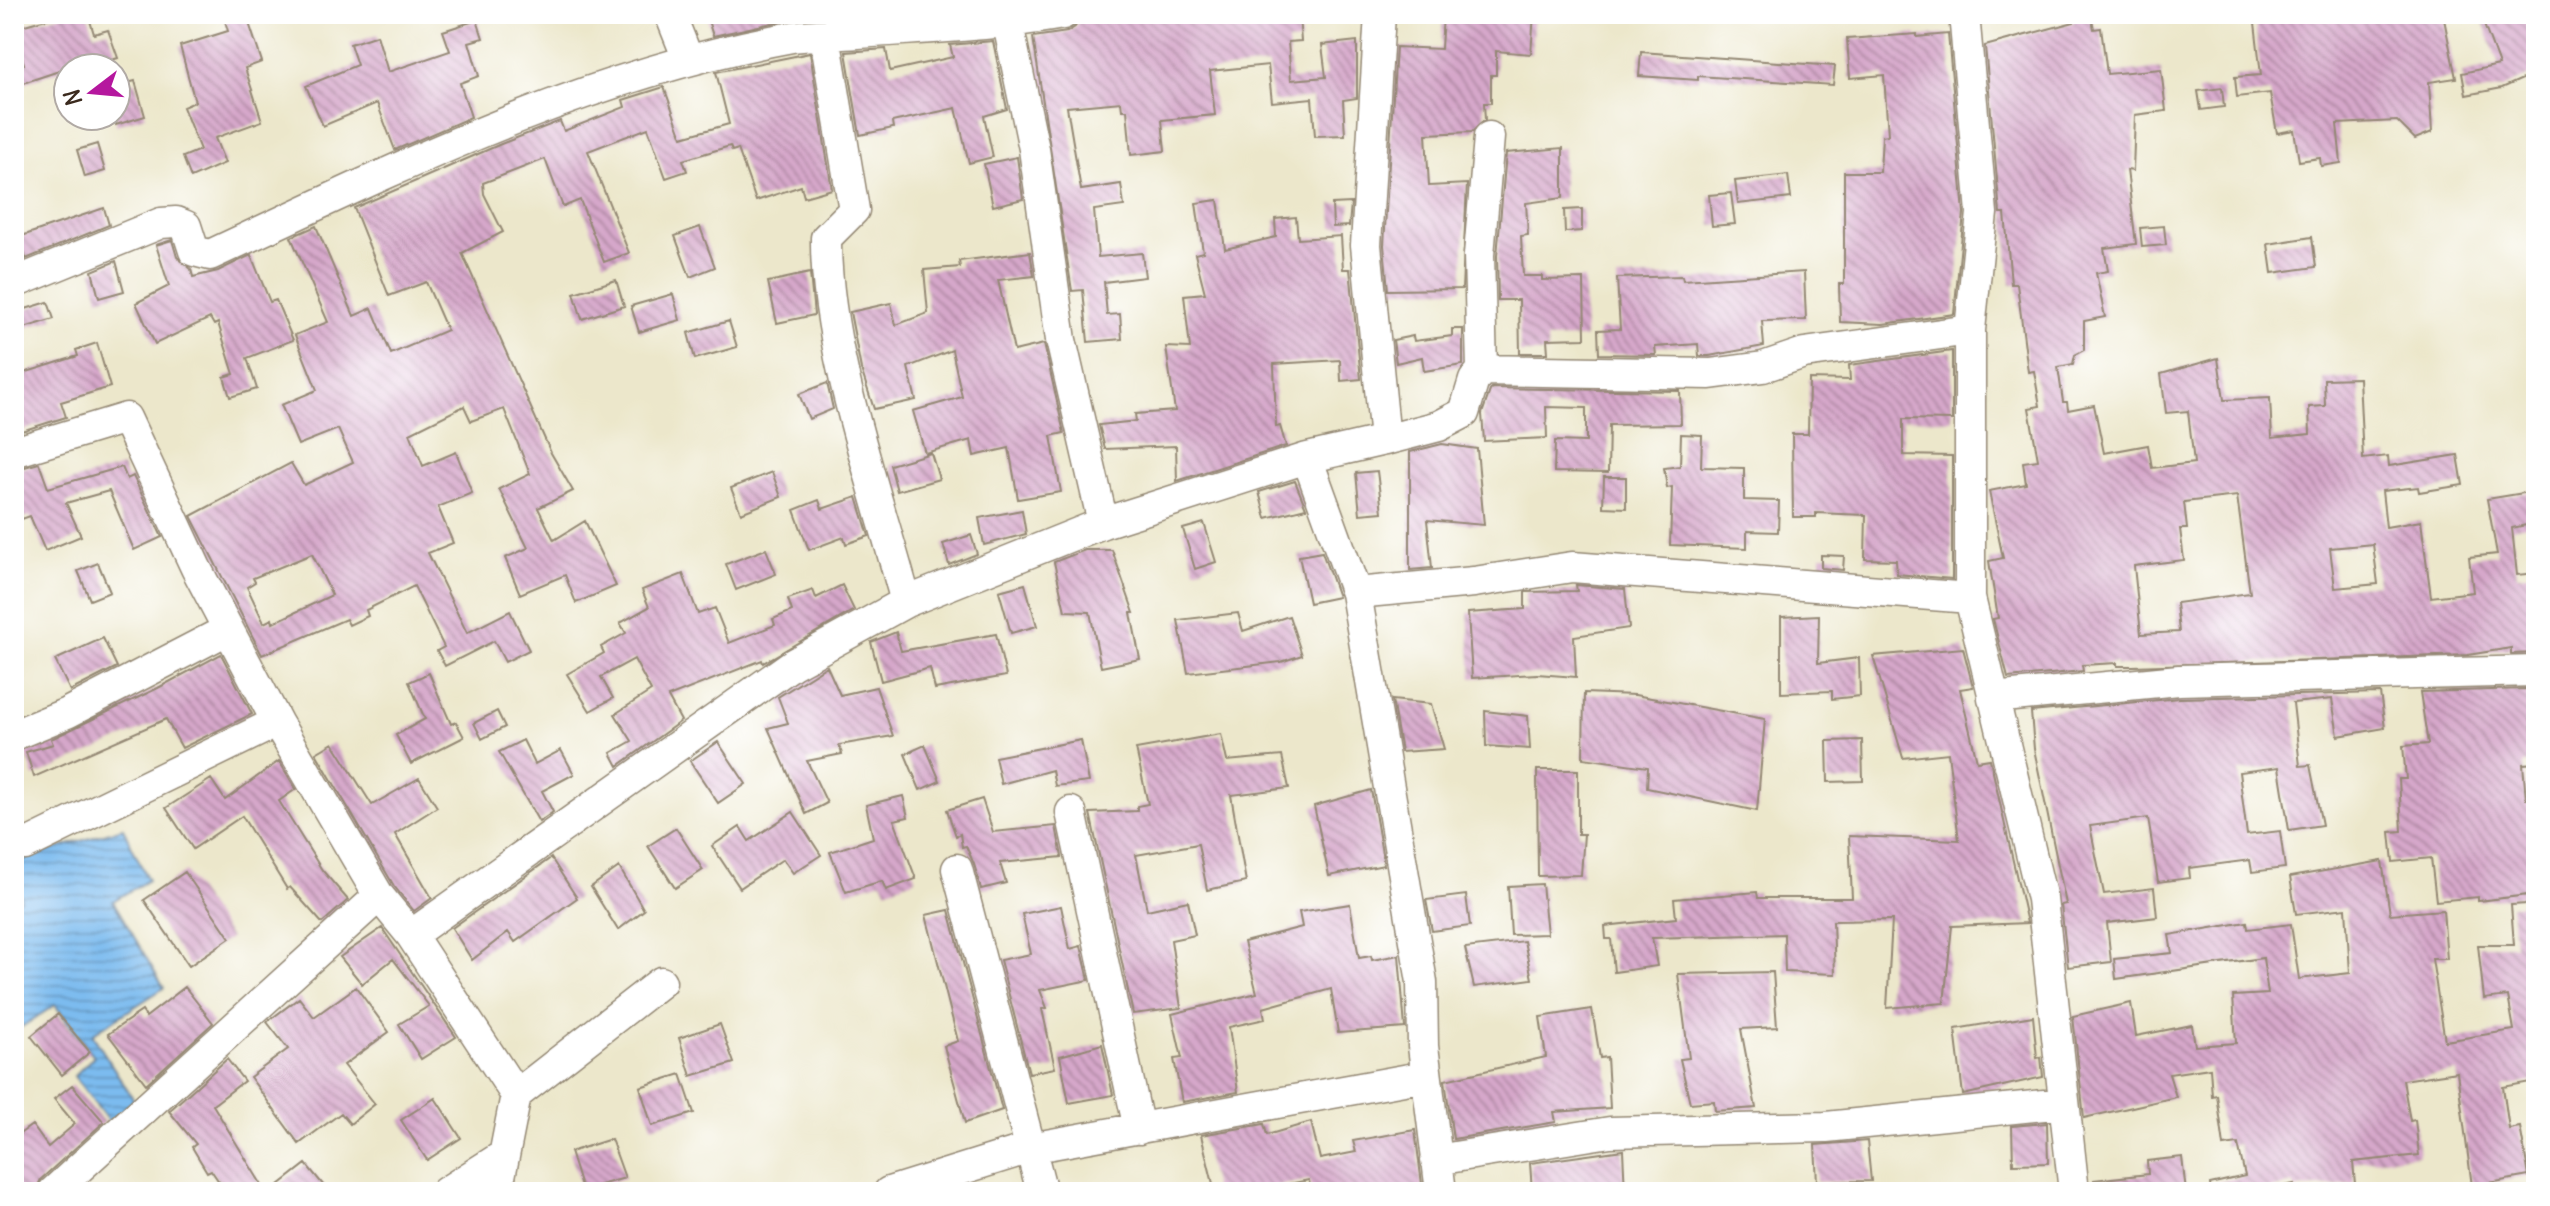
<svg xmlns="http://www.w3.org/2000/svg" width="2550" height="1206" viewBox="0 0 2550 1206" font-family="Delius,sans-serif">
<style>
.water{fill:url(#water-rules);stroke:#5b7286;stroke-width:2}
.building{fill:url(#building-back-hatch);fill-rule:evenodd}
.lines{fill:none;stroke-linecap:round;stroke-linejoin:round}
.minor-casing{stroke:#948874;stroke-width:33}
.minor{stroke:#fff;stroke-width:30}
</style>
<defs>
<pattern id="water-rules" width="6" height="5" patternUnits="userSpaceOnUse" patternTransform="scale(2)"><rect width="6" height="5" fill="#7bbbef"/><path d="M0 2.5h6" fill="none" stroke="#6698c1"/></pattern>
<pattern id="building-back-hatch" width="6" height="6" patternUnits="userSpaceOnUse" patternTransform="scale(2)"><rect width="6" height="6" fill="#d6a7ca"/><path d="M-1 5l2 2M0 0l6 6M5-1l2 2" fill="none" stroke="#af88a3"/></pattern>
</defs>
<rect width="100%" height="100%" fill="#fff"/>
<filter id="ink" filterUnits="userSpaceOnUse"><feTurbulence type="fractalNoise" baseFrequency=".0125" numOctaves="2"/><feDisplacementMap in="SourceGraphic" scale="16" xChannelSelector="R" yChannelSelector="G"/><feConvolveMatrix kernelMatrix="1 2 1 2 8 2 1 2 1" color-interpolation-filters="sRGB"/></filter>
<filter id="wash" filterUnits="userSpaceOnUse"><feTurbulence type="fractalNoise" baseFrequency=".006" numOctaves="4" result="noise"/><feDisplacementMap in="SourceGraphic" scale="32" xChannelSelector="R" yChannelSelector="G"/><feGaussianBlur stdDeviation="1.8" result="paint"/><feColorMatrix in="noise" values="0 0 0 0 0 0 0 0 0 0 0 0 0 0 0 0 0 1.4 0 .05"/><feComposite in="paint" operator="in"/></filter>
<g filter="url(#wash)">
<rect width="100%" height="100%" fill="#ece7cb"/>
<path class="water" d="M123 828 148 880 113 901 164 988 92 1034 134 1100 109 1122 74 1076 94 1056 55 1005 14 1032V903L21 899 14 882V862Z"/>
<g id="blocks">
<path class="building" d="M64 14H88L94 34 108 30 118 58 86 68H68L14 86V67L24 64 14 28Z
M223 14H246L262 62 245 68 262 121 215 138 225 163 191 178 183 157 200 150 183 107 195 102 180 46 228 31Z
M706 14H826V17L790 19 713 36Z
M1117 14H1262L1264 19 1299 16 1301 41 1288 42 1291 80 1326 77 1322 45 1357 41V98L1343 100 1345 135 1315 136 1312 98 1272 102 1268 65 1210 71 1215 115 1162 120 1165 151 1131 155 1127 110H1122L1121 102 1067 107 1081 190 1121 184 1124 206 1094 210 1098 257 1142 253 1145 277 1104 282 1107 315 1120 314 1122 339 1088 342 1083 290 1072 291 1033 37 1067 32 1075 27 1080 18Z
M1443 14H1534L1531 54 1496 51V75H1491V103H1484L1485 120 1472 132 1426 134 1429 186 1467 184 1462 289 1388 290 1384 245 1396 47 1441 49Z
M2091 14 2094 29 2101 28 2107 74 2161 69 2166 111 2135 115 2133 171 2127 170 2136 244 2104 248 2108 271 2096 273 2105 317 2084 321V350L2075 355 2073 364 2058 367 2063 402H2067L2068 410 2094 405 2104 453 2148 445 2152 468 2194 463 2188 411 2166 413 2161 374 2218 358 2224 400 2270 398 2272 438 2310 434 2309 407 2325 406 2324 379 2359 378 2363 459 2388 456 2389 466 2458 455 2463 485 2419 492 2418 487 2382 491 2386 527 2421 521 2431 597 2473 592 2469 557 2497 554 2487 499 2536 491V523L2512 528 2517 575 2536 573V653L2511 654V648L2468 655 2133 666H2117V663L2082 665 2083 671 2008 678 1993 619 1998 618 1989 561 2003 558 1989 491 2026 484 2023 462 2038 460 2029 408 2040 406 2034 371 2028 372 2017 284H2011L2005 213H2000L1985 46 2074 22 2073 17ZM2237 496 2250 593 2176 603 2179 632 2141 634 2134 566 2184 560 2180 529H2187L2184 502ZM2373 544 2378 584 2335 588 2330 548Z
M2254 14H2443L2456 78 2429 82 2432 132 2415 139 2397 121 2337 124 2341 163 2321 166 2320 158 2299 161 2294 130 2277 133 2270 93 2237 97 2235 77 2261 75Z
M2480 14H2536V73L2502 88 2466 95 2462 73 2499 65Z
M477 20 483 38 469 42 479 76 460 83 471 117 395 150 377 103 323 126 306 86 357 65 350 44 377 35 388 72 450 51 443 31Z
M1917 34V37L1948 34 1964 213 1954 314 1883 324 1840 322 1839 284H1844V172H1880L1882 136 1888 135 1884 75 1850 78 1847 39Z
M993 41 1007 109 984 116 993 157 969 163 956 108 892 122 893 128 860 135 846 52 886 49 890 71 953 57 950 45Z
M1641 52 1835 66 1833 85 1698 76V80L1639 76Z
M810 53 832 189 804 197 801 186 756 201 738 149 732 151 730 146 683 160 687 171 666 178 648 128 588 151 629 253 604 262 580 200 563 207 545 159 483 183 484 194 503 232 462 253 551 453 573 491 538 508 554 540 585 521 616 586 576 603 565 575 520 594 505 558 528 548 499 489 530 474 504 409 471 421 464 406 410 433 423 466 456 452 472 493 438 507 453 543 428 553 467 633 510 611 529 650 505 662 494 641 445 666 437 651 444 647 414 586 366 610 368 616 349 625 346 619 262 655 191 516 291 463 304 485 353 462 338 429 298 445 281 405 317 390 295 335 328 322 291 237 316 226 354 316 372 308 391 354 447 330 426 282 389 296 354 208 501 144 560 121 564 131 625 107 623 100 664 87 682 137 729 124 716 72ZM312 554 332 595 273 623 272 619 264 623 247 587 255 582 253 578Z
M135 81 145 116 116 125V86Z
M2222 88 2224 107 2201 110 2198 91Z
M97 144 105 171 85 177 77 150Z
M1563 148V198L1526 203 1528 235 1521 236 1523 276H1542V280L1584 279 1585 338 1547 339 1548 353H1520L1519 300H1498L1497 256 1506 153Z
M1017 157 1023 199 993 206 984 164Z
M1788 175 1791 198 1738 204 1735 181Z
M1731 193 1735 224 1712 226 1709 195Z
M1218 200 1225 249 1276 237 1275 219 1296 217 1298 239 1341 236 1343 269H1350L1361 379 1341 381 1340 360 1274 364 1276 427 1280 426 1286 446 1177 481 1176 446 1105 449 1099 425 1136 421 1135 414 1175 411 1166 347 1190 348 1184 295 1205 293 1195 254 1203 252 1196 203Z
M1351 203 1349 226 1333 227 1332 204Z
M104 208 109 225 26 259 19 237Z
M1582 209V231L1565 232 1564 210Z
M2164 226 2166 245 2142 247 2140 228Z
M700 227 715 267 690 277 675 236Z
M2312 237 2316 267 2272 273 2268 244Z
M172 240 177 257 191 269 193 277 218 271 251 255 270 302 276 300 293 340 247 358 257 389 230 397 224 377 234 374 218 323 214 325 210 318 155 344 136 303 169 286 156 245Z
M1030 252 1034 276 998 280 1014 351 1044 344 1064 433 1051 436 1061 492 1018 499 1009 448 974 456 971 440 925 453 913 411 962 397 952 350 908 367 916 400 874 409 861 369 850 312 891 303 896 325 928 313 924 270 960 267 959 261Z
M116 261 124 291 99 298 92 271Z
M1804 272 1806 320 1762 321 1764 346 1709 356H1699L1698 344 1655 347 1656 355 1599 354 1598 330 1620 329 1617 278 1682 276 1683 280Z
M810 273 814 315 777 323 768 282Z
M616 280 624 306 582 319 574 293Z
M673 294 680 320 639 332 631 306Z
M48 302 54 319 24 328 19 311Z
M729 321 737 347 695 359 688 333Z
M1452 329H1463V365L1424 371 1422 357 1396 363 1393 340 1413 336 1414 341 1452 336Z
M97 343 110 387 61 402 66 417 15 433 14 376 78 356 76 350Z
M1952 351V420L1903 419V455L1952 456V579L1897 574 1896 560 1865 559 1866 515 1816 513V517H1793L1792 434H1808L1809 379 1850 380 1849 365Z
M827 383 833 409 809 419 799 394Z
M1491 388 1680 391 1681 424 1609 425 1608 473 1554 472 1555 441 1586 442V408L1546 407 1547 438 1484 441 1482 414Z
M1681 434 1702 435 1701 467 1744 468V500L1779 501 1778 532 1747 531V548L1670 545 1672 487 1667 488 1664 468 1680 466Z
M1442 444 1477 449 1484 525 1427 520 1432 568 1410 570V452Z
M931 453 939 479 897 491 890 465Z
M39 463 48 488 122 467 127 479 133 476 162 537 134 550 109 491 66 503 81 536 45 551 30 516 22 519 14 498V470Z
M1377 471 1382 512 1360 514 1356 473Z
M772 472 781 497 741 513 731 488Z
M1604 477H1626V508L1603 507Z
M1295 481 1306 508 1266 518 1259 492Z
M857 497 869 536 846 544 844 537 809 550 794 510 819 500 822 509Z
M1022 510 1026 534 984 545 979 518Z
M1204 523 1216 562 1195 569 1183 529Z
M971 535 977 554 949 565 943 544Z
M766 549 776 574 736 590 726 564Z
M1085 550H1112L1134 613H1131L1140 659 1101 667 1090 612 1065 611 1054 562Z
M1322 552 1338 597 1309 603 1299 556Z
M1821 555 1844 556 1843 570 1821 568Z
M98 563 110 592 90 600 78 571Z
M683 574 698 614 715 608 729 643 775 625 773 619 792 611 788 599 813 590 816 598 842 585 854 610 763 663 762 660 668 697 681 721 618 766 611 753 632 741 615 714 651 691 634 659 601 677 613 698 590 711 567 674 604 653 601 647 626 633 620 623 649 607 642 590Z
M1025 584 1037 626 1011 633 999 591Z
M1576 585 1625 589 1629 628 1574 636 1576 677 1537 674 1472 678 1468 613 1525 609V592L1577 591Z
M1238 613 1243 631 1289 616 1302 655 1281 662 1188 673 1178 620Z
M1819 615 1818 663 1859 658 1860 696 1832 699V691L1781 693V617Z
M896 632 901 651 996 634 1006 676 935 689 930 668 881 681 871 642Z
M103 638 117 667 70 691 55 660Z
M1963 648 1973 687 1960 689 1977 761 1990 759 2027 923 1952 926 1944 1003 1887 1008 1892 920 1833 921 1835 974 1785 972 1784 934 1652 938 1657 966 1614 972 1611 939H1606L1605 926 1676 918 1674 899 1757 892 1758 898H1852L1849 836 1959 840 1948 753 1903 758 1873 656Z
M221 654 252 714 182 748 166 719 34 777 26 752 53 744 51 739 158 688Z
M827 666 840 695 876 687 893 736 839 745 842 754 807 761 827 803 806 814 768 728 788 723 778 697Z
M429 673 451 724 456 722 464 737 411 764 396 735 425 719 409 682Z
M2527 689 2536 763 2523 764 2526 799H2532L2536 836V894L2478 901V897L2436 901 2431 858 2393 862 2390 832 2402 831 2399 779H2406L2403 746 2428 744 2420 692Z
M1584 693 1635 695 1765 719 1757 811 1647 788 1648 767 1583 758Z
M2380 693 2385 728 2338 736 2332 699 2293 703 2300 766 2310 765 2322 825 2289 830 2279 767 2239 772 2247 835 2280 831 2285 868 2252 872 2250 860 2189 868 2190 878 2158 882 2148 818 2090 826 2104 894 2154 888 2157 917 2107 923 2111 962 2068 967 2061 905 2066 904 2034 749 2031 712 2180 698Z
M1392 700 1431 704 1444 749 1401 752Z
M497 711 505 727 482 739 474 723Z
M1485 711 1528 716 1530 749 1486 746Z
M1221 734 1227 761 1282 756 1289 788 1231 795 1246 882 1207 890 1198 844 1136 855 1147 910 1188 901 1195 935 1171 940 1181 1008 1133 1014 1090 813 1137 811V806L1148 804 1136 749Z
M523 740 535 764 561 750 574 774 542 791 553 812 539 822 499 752Z
M1081 740 1089 782 1055 786 1052 770 1001 784 995 757Z
M1862 740 1863 781 1828 782 1827 741Z
M718 742 746 784 718 803 690 761Z
M333 743 372 805 419 778 437 807 395 834 432 898 414 911 394 886 316 753Z
M925 745 940 781 920 790 905 754Z
M279 761 296 789 279 801 322 870 348 900 322 923 290 887 287 889 242 816 193 849 166 808 211 779 225 800Z
M1537 770H1578V834H1584L1581 875 1538 876Z
M1371 790 1384 865 1329 876 1314 806Z
M903 796 908 817 894 820 916 879 886 890 882 881 846 892 830 852 873 838 866 805Z
M982 799 993 832 1056 826 1062 857 1000 863 1006 883 981 889 974 864 966 846 962 847 960 834 956 836 947 810Z
M793 812 821 855 793 873 783 859 740 888 712 846 740 827 749 841Z
M676 828 703 870 675 888 648 846Z
M551 858 577 898 515 942 508 932 472 960 452 928Z
M2382 861 2390 914 2443 910 2447 959H2432L2445 1041 2514 1030 2508 996 2484 999 2478 945H2514L2511 905 2527 904 2530 943H2536V1081L2503 1087 2509 1129 2520 1127 2529 1176 2472 1186 2457 1072 2403 1080 2410 1121 2415 1120 2419 1155 2353 1162 2355 1184 2295 1189 2294 1184 2256 1192H2211L2210 1184 2245 1176 2238 1144 2224 1146 2217 1095 2212 1096 2210 1068 2169 1074 2176 1097 2084 1118 2073 1016 2131 1003 2136 1036 2192 1025 2195 1046 2236 1043 2233 996 2268 994 2263 958 2116 979 2114 959 2172 953 2169 935 2247 922 2248 929 2291 924 2299 979 2350 973 2346 908 2296 914 2290 877Z
M619 867 644 910 618 930 591 887Z
M185 872 230 938 189 966 144 900Z
M1542 884 1547 934 1511 935 1508 886Z
M1466 895 1470 926 1432 931 1426 900Z
M1350 904 1359 958 1371 956 1372 960 1399 955 1405 1028 1338 1033 1331 989 1263 1008 1265 1019 1229 1027 1238 1092 1182 1102 1174 1059 1182 1058 1172 1014 1257 993 1244 942 1302 927 1299 912Z
M1061 906 1070 949 1081 946 1089 980 1040 990 1047 1008 1042 1009 1055 1068 1029 1073 1000 960 1031 954 1022 914Z
M949 910 1002 1110 965 1123 944 1046 958 1041 926 915Z
M382 928 456 1037 421 1059 399 1024 429 1006 393 959 362 984 340 957Z
M1524 941 1532 979 1474 987 1465 948Z
M1773 972 1777 1027 1741 1029 1756 1108 1715 1111 1714 1101 1690 1103 1680 1059 1689 1058 1678 974Z
M185 987 213 1023 146 1084 108 1034 142 1011 146 1017Z
M356 987 389 1032 344 1065 375 1104 350 1124 341 1113 299 1144 250 1077 288 1049 267 1022 299 998 314 1017Z
M1592 1009 1600 1058 1607 1057 1610 1108 1554 1112 1556 1122 1453 1139 1445 1080 1546 1057 1540 1017Z
M58 1014 90 1052 62 1075 31 1036Z
M2033 1016 2037 1058 2041 1057 2043 1077 1963 1095 1955 1029Z
M720 1024 734 1063 691 1076 679 1038Z
M1102 1044 1113 1095 1069 1103 1060 1056Z
M227 1059 244 1081 213 1105 266 1192H226L211 1170 207 1172 192 1147 196 1144 169 1111Z
M681 1074 694 1113 652 1126 640 1087Z
M72 1085 104 1122 41 1179 36 1190 14 1192V1138L32 1125 48 1147 75 1124 54 1099Z
M435 1098 461 1138 427 1160 401 1120Z
M1311 1122 1320 1159 1356 1152 1353 1141 1415 1130 1423 1192H1311L1309 1180 1249 1192H1215L1201 1135 1264 1124 1267 1135Z
M2047 1123 2048 1163 2013 1164 2012 1126Z
M611 1139 625 1178 582 1190 570 1152Z
M1867 1141 1871 1181 1817 1182 1815 1145Z
M1623 1150 1625 1192H1582V1184L1532 1191 1530 1163Z
M2182 1157 2186 1192H2095L2094 1180 2148 1174 2147 1161Z
M306 1164 329 1192H270Z"/>
</g>
</g>
<g filter="url(#ink)">
<use href="#blocks" fill-opacity="0" stroke="#948874" stroke-width="2"/>
<g class="lines">
<g class="minor-casing">
<path id="minor" d="M670 14 688 59
M1964 14 1982 213 1970 330V598L2042 899 2074 1192
M1008 24 1034 149 1061 340 1103 523
M825 36 854 210 826 238C825 349 877 493 906 602
M14 283 161 223 176 222 186 226 194 251 210 255C399 167 584 75 792 37 813 34 837 35 858 33 927 28 995 26 1063 14
M1482 370 1479 255 1489 137
M1385 440 1439 426 1464 413 1474 380 1482 370 1710 374 1763 367 1804 353 1970 330
M14 452 126 418 196 568 277 722
M1307 458 1356 593 1422 982 1423 1046 1441 1192
M1356 593 1474 582 1572 567 1970 598
M1993 698 2179 680 2536 671
M14 735 67 713 227 630
M1071 812 1139 1129
M25 845 277 722 379 896 411 935 793 664 906 602 1103 523 1307 458 1385 440 1366 245 1380 14
M957 869 1042 1192
M411 935 516 1095 497 1192
M516 1095 661 982
M1436 1160 1610 1132 1826 1127 2064 1103
M53 1192 379 896
M446 1192 504 1155
M889 1192 1030 1148 1426 1076"/>
</g>
<use href="#minor" class="minor"/>
</g>
</g>
<rect width="2550" height="1206" fill="none" stroke="#fff" stroke-width="48"/>
<g transform="translate(92 92) rotate(254)"><circle r="38" fill="#ffffff" stroke="#b1aaa5" stroke-width="2"/>
<path d="M0-6L14 30L0 20L-14 30Z" fill="#b5179e"/>
<text y="-12" font-size="22" font-weight="bold" text-anchor="middle" fill="#3b2a1e">N</text>
</g>
</svg>
